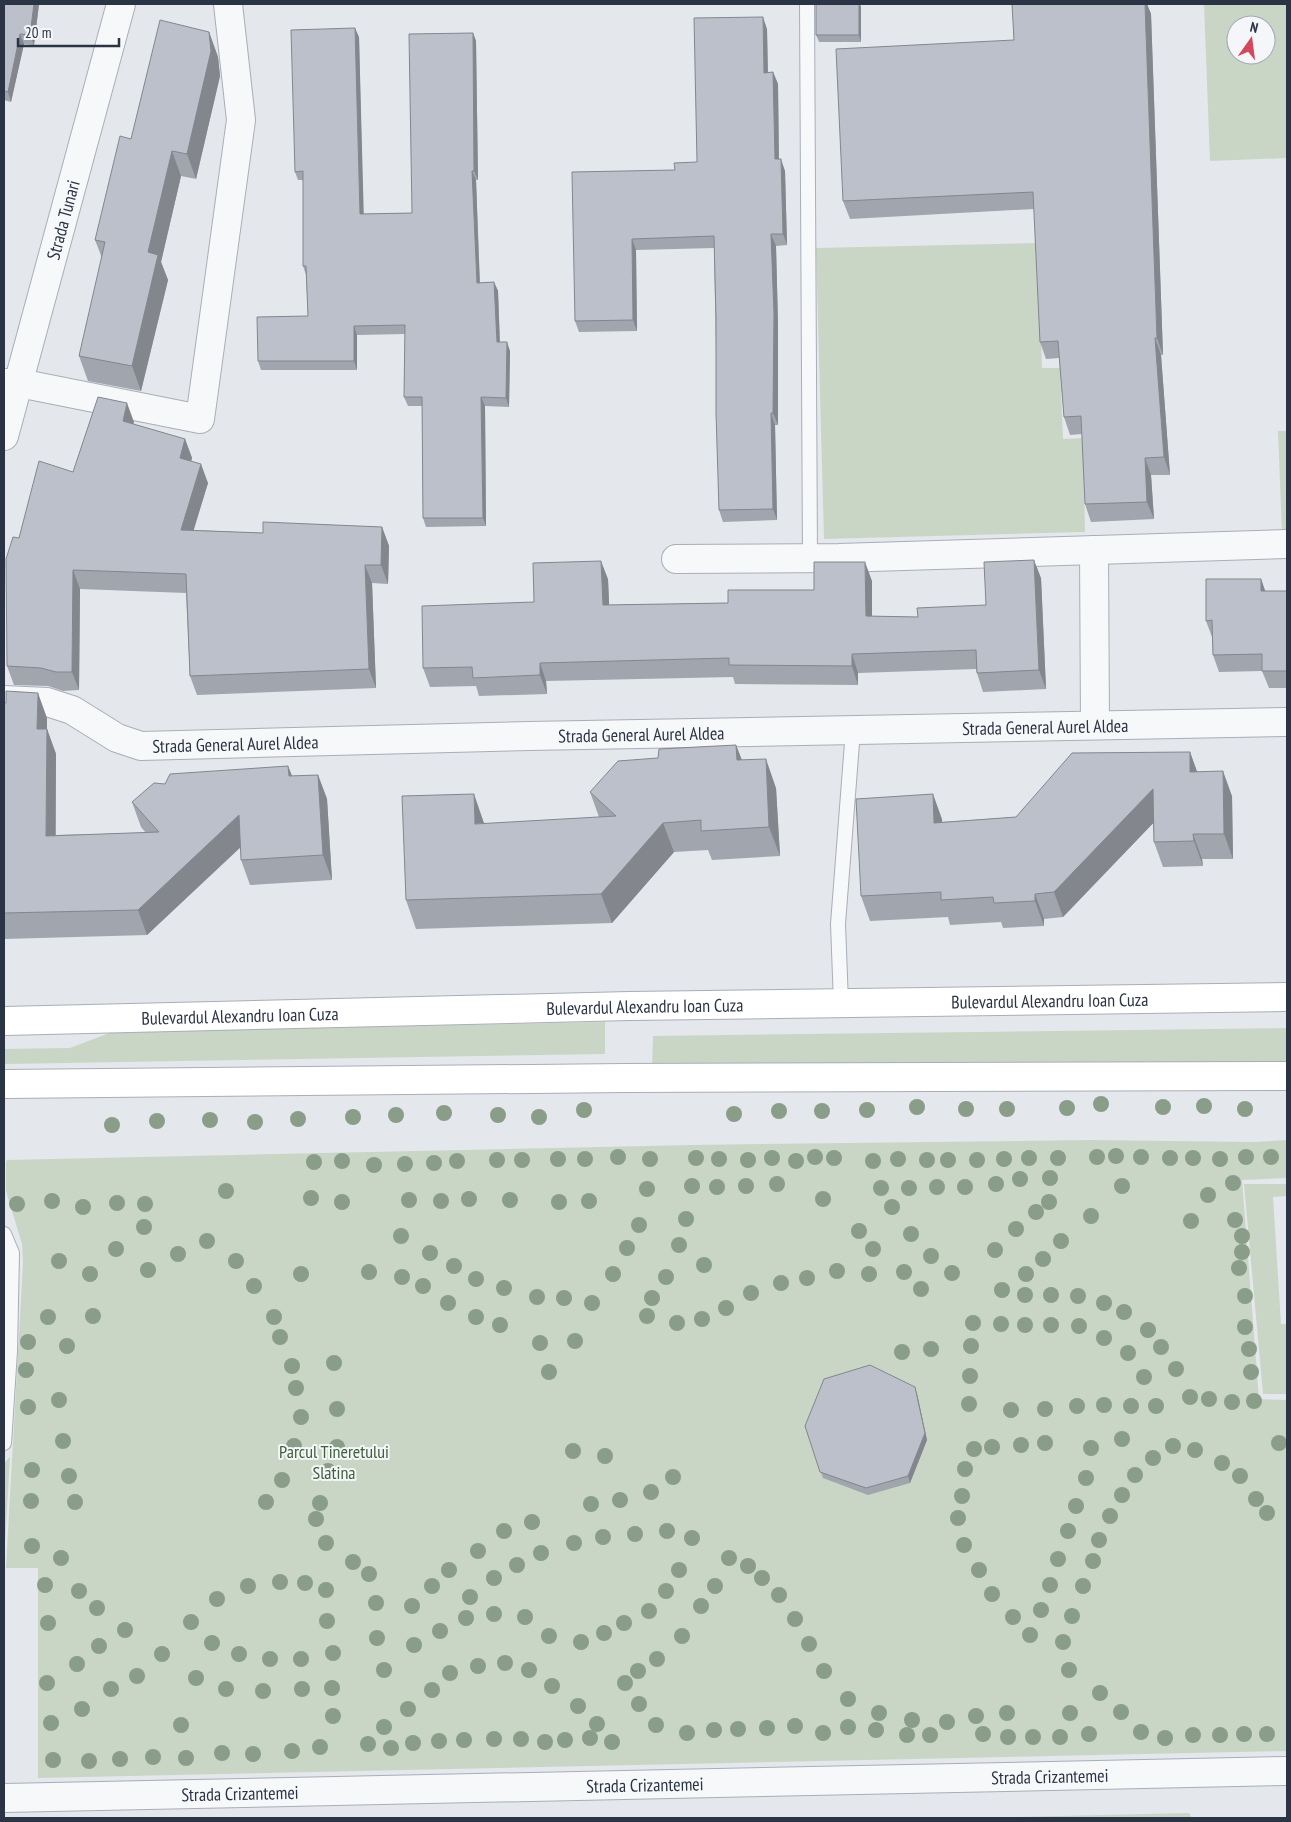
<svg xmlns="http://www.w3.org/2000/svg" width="1291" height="1822" viewBox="0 0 1291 1822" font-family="'PT Sans Narrow',sans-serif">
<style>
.green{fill:#c9d6c5;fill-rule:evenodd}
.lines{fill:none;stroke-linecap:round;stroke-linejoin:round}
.service-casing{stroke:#a9aeb7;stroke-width:16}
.minor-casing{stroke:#a9aeb7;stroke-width:30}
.secondary-casing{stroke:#a9aeb7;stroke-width:30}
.service{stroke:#f7f8fa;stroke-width:14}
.minor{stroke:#f7f8fa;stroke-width:28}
.secondary{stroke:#fff;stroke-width:28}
.tree{fill:#899d89}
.wall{fill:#a1a5ae}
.shaded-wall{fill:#83868d}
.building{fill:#bbc0ca;stroke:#83868d}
.labels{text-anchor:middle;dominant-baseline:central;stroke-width:4;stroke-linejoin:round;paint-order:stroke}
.street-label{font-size:18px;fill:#2b3445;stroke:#f4f6f9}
.park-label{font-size:18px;fill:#3f6138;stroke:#f4f6f9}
</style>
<rect width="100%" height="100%" fill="#e4e7ec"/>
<path class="green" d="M1204 4H1287V158L1210 161ZM1236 25H1266V55H1236Z
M1038 243 1042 368H1060L1063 439 1083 438 1085 532 824 539 816 248Z
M1278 431H1287V533H1282Z
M605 1022V1054L4 1064V1049L70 1048 112 1032Z
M1287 1028V1062L1047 1068 652 1071 653 1036Z
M1089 1140 1255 1142 1287 1140V1178L1242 1180 1259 1399 1287 1400V1751L38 1778V1568H6L23 1263 22 1244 6 1191V1162L7 1160 692 1145Z
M1244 1184H1287V1196L1273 1197 1281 1324H1287V1394H1263Z
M10 1457 4 1560V1463Z
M1189 1813 1192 1818H976Z"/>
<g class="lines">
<g class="service-casing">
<path id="service" d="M807 4 810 558
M841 1003 838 924 853 730
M4 1234 12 1253 10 1351 4 1443"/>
</g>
<g class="minor-casing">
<g id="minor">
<path d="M4 383H19L200 419 241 120 228 4"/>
<path id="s1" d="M4 436 121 4"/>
<path d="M1094 550 1095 725"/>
<path d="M676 559 839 558 1287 544"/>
<path id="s2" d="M4 700 47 702 72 710 117 738 141 746 529 736 1287 722"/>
<path id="s3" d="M4 1798 1287 1771"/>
</g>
</g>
<g class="secondary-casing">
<g id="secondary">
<path id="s4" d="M4 1021 630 1006 1287 997"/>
<path d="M4 1084 625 1078 1287 1076"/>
</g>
</g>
<use href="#service" class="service"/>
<use href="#minor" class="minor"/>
<use href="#secondary" class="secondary"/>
</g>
<g class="tree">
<circle cx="1101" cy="1104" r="8"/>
<circle cx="1204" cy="1106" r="8"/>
<circle cx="917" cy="1107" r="8"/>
<circle cx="1163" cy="1107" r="8"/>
<circle cx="1067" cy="1108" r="8"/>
<circle cx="966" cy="1109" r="8"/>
<circle cx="1007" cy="1109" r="8"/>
<circle cx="1245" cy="1109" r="8"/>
<circle cx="584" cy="1110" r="8"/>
<circle cx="867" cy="1110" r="8"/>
<circle cx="779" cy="1111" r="8"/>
<circle cx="822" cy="1111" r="8"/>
<circle cx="444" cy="1113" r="8"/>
<circle cx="734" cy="1114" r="8"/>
<circle cx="396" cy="1115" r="8"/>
<circle cx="498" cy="1115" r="8"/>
<circle cx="353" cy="1117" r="8"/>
<circle cx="539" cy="1117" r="8"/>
<circle cx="298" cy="1119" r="8"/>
<circle cx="210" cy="1120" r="8"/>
<circle cx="157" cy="1121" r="8"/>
<circle cx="255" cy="1122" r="8"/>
<circle cx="112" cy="1125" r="8"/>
<circle cx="1116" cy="1156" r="8"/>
<circle cx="618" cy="1157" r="8"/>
<circle cx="815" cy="1157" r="8"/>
<circle cx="1097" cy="1157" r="8"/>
<circle cx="1141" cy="1157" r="8"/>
<circle cx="1246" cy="1157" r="8"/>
<circle cx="1271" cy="1157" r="8"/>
<circle cx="696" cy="1158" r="8"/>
<circle cx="772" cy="1158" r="8"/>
<circle cx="834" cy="1158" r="8"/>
<circle cx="1029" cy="1158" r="8"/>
<circle cx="1058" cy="1158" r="8"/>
<circle cx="1170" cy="1158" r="8"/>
<circle cx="1193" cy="1158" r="8"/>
<circle cx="558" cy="1159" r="8"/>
<circle cx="585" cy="1159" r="8"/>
<circle cx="650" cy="1159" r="8"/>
<circle cx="719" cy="1159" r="8"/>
<circle cx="898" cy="1159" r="8"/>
<circle cx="1004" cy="1159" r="8"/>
<circle cx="1220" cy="1159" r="8"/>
<circle cx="497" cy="1160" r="8"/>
<circle cx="522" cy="1160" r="8"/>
<circle cx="748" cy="1160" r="8"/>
<circle cx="927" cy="1160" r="8"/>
<circle cx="948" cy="1160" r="8"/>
<circle cx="977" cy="1160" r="8"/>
<circle cx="342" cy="1161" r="8"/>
<circle cx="457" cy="1161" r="8"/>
<circle cx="796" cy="1161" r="8"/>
<circle cx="873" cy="1161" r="8"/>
<circle cx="314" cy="1162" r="8"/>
<circle cx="434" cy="1163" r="8"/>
<circle cx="405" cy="1164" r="8"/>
<circle cx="374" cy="1165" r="8"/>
<circle cx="1050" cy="1178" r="8"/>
<circle cx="1020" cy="1179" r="8"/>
<circle cx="1233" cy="1183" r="8"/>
<circle cx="777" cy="1184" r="8"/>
<circle cx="996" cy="1184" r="8"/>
<circle cx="692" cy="1186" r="8"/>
<circle cx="746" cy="1186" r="8"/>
<circle cx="1122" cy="1186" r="8"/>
<circle cx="717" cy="1187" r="8"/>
<circle cx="937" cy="1187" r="8"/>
<circle cx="965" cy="1187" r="8"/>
<circle cx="881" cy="1188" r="8"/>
<circle cx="909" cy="1188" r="8"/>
<circle cx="647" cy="1189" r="8"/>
<circle cx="226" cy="1191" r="8"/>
<circle cx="1208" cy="1195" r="8"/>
<circle cx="311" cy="1198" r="8"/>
<circle cx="469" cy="1199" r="8"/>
<circle cx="823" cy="1199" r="8"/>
<circle cx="409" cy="1200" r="8"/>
<circle cx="510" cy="1200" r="8"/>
<circle cx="52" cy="1201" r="8"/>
<circle cx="441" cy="1201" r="8"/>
<circle cx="589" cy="1201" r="8"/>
<circle cx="342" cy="1202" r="8"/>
<circle cx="559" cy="1202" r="8"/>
<circle cx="1049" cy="1202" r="8"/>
<circle cx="117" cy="1203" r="8"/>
<circle cx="17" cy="1204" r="8"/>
<circle cx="145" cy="1204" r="8"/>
<circle cx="83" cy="1207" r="8"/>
<circle cx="892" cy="1207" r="8"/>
<circle cx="1036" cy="1212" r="8"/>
<circle cx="1091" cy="1216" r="8"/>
<circle cx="686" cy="1219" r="8"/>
<circle cx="1235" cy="1220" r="8"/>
<circle cx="1191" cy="1221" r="8"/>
<circle cx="639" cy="1225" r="8"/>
<circle cx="144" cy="1227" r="8"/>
<circle cx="1016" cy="1229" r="8"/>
<circle cx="859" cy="1231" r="8"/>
<circle cx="911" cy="1234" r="8"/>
<circle cx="401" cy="1236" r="8"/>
<circle cx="1242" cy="1236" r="8"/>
<circle cx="207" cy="1241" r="8"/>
<circle cx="1061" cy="1241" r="8"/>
<circle cx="679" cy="1245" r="8"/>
<circle cx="627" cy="1248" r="8"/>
<circle cx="116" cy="1249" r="8"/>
<circle cx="873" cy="1249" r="8"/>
<circle cx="995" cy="1250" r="8"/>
<circle cx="1242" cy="1252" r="8"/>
<circle cx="430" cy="1253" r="8"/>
<circle cx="178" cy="1254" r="8"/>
<circle cx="931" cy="1256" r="8"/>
<circle cx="1043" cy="1259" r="8"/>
<circle cx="59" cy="1261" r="8"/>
<circle cx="236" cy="1261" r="8"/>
<circle cx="704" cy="1265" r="8"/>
<circle cx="454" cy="1266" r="8"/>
<circle cx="1239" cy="1268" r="8"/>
<circle cx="148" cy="1270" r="8"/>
<circle cx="837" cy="1271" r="8"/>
<circle cx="369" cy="1272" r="8"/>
<circle cx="904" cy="1272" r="8"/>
<circle cx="952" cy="1273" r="8"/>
<circle cx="90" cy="1274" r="8"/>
<circle cx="301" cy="1274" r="8"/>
<circle cx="613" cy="1274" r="8"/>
<circle cx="869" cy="1274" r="8"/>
<circle cx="1026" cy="1274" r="8"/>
<circle cx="402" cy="1277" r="8"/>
<circle cx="666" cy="1277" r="8"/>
<circle cx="807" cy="1278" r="8"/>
<circle cx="476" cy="1279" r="8"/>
<circle cx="781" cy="1283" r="8"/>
<circle cx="254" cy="1286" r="8"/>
<circle cx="423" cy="1286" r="8"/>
<circle cx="504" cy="1288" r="8"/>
<circle cx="921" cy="1289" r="8"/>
<circle cx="1002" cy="1290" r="8"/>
<circle cx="751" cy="1293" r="8"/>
<circle cx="1025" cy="1295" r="8"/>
<circle cx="1051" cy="1295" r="8"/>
<circle cx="1078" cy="1296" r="8"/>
<circle cx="1245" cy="1296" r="8"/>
<circle cx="537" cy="1297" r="8"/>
<circle cx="564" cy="1298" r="8"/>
<circle cx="652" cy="1298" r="8"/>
<circle cx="448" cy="1303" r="8"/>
<circle cx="592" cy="1303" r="8"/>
<circle cx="1104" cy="1303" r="8"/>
<circle cx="726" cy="1308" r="8"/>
<circle cx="1124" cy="1312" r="8"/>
<circle cx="93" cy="1316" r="8"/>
<circle cx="647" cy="1316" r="8"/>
<circle cx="48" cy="1317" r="8"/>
<circle cx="274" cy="1317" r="8"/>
<circle cx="476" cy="1317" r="8"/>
<circle cx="702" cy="1319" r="8"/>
<circle cx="677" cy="1323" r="8"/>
<circle cx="973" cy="1323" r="8"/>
<circle cx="1001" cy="1324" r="8"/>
<circle cx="500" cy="1325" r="8"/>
<circle cx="1025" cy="1325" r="8"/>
<circle cx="1051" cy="1325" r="8"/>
<circle cx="1079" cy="1326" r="8"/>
<circle cx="1245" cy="1327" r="8"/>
<circle cx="1148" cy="1330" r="8"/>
<circle cx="280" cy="1337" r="8"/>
<circle cx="1104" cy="1338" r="8"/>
<circle cx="575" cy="1341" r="8"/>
<circle cx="28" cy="1342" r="8"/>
<circle cx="540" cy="1343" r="8"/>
<circle cx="67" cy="1346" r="8"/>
<circle cx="971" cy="1346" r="8"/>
<circle cx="1161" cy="1347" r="8"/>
<circle cx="931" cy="1349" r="8"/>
<circle cx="1249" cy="1349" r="8"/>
<circle cx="902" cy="1352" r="8"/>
<circle cx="1128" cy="1353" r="8"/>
<circle cx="334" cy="1363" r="8"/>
<circle cx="292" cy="1366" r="8"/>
<circle cx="1176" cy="1369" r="8"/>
<circle cx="26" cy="1370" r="8"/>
<circle cx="549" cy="1372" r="8"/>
<circle cx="1251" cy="1372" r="8"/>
<circle cx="970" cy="1376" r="8"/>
<circle cx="1144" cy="1377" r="8"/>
<circle cx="296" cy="1388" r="8"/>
<circle cx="1190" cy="1397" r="8"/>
<circle cx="1209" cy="1399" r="8"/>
<circle cx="59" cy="1400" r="8"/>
<circle cx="1254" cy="1401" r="8"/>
<circle cx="1232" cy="1402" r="8"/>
<circle cx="969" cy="1404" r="8"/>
<circle cx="1104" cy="1405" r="8"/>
<circle cx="1077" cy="1406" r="8"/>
<circle cx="1131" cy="1406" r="8"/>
<circle cx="1156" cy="1406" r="8"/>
<circle cx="28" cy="1407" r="8"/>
<circle cx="337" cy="1409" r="8"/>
<circle cx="1045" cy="1409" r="8"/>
<circle cx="1011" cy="1410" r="8"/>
<circle cx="301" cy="1417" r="8"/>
<circle cx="1122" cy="1439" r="8"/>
<circle cx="63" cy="1441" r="8"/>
<circle cx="1045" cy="1443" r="8"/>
<circle cx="1279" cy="1443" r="8"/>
<circle cx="1021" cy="1445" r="8"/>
<circle cx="294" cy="1446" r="8"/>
<circle cx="1173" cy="1446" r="8"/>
<circle cx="337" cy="1447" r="8"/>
<circle cx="992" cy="1447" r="8"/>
<circle cx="1091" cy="1448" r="8"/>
<circle cx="974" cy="1449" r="8"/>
<circle cx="1195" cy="1450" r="8"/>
<circle cx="573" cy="1451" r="8"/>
<circle cx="605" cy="1456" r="8"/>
<circle cx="1153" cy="1458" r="8"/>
<circle cx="1222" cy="1463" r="8"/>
<circle cx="965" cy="1469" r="8"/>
<circle cx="32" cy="1470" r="8"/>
<circle cx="328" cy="1471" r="8"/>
<circle cx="1135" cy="1475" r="8"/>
<circle cx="69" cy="1476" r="8"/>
<circle cx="1240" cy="1476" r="8"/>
<circle cx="673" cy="1477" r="8"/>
<circle cx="1086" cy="1478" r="8"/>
<circle cx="282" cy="1480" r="8"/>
<circle cx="651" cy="1492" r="8"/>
<circle cx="1122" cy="1495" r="8"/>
<circle cx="962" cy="1496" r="8"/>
<circle cx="1256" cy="1499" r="8"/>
<circle cx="620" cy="1500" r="8"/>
<circle cx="31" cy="1501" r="8"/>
<circle cx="75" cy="1502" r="8"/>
<circle cx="266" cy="1502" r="8"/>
<circle cx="320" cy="1503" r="8"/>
<circle cx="591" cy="1504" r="8"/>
<circle cx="1076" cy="1506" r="8"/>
<circle cx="1267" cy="1513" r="8"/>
<circle cx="1110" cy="1516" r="8"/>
<circle cx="958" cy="1518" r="8"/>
<circle cx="316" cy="1519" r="8"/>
<circle cx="532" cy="1522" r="8"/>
<circle cx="504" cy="1531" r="8"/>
<circle cx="667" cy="1531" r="8"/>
<circle cx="1068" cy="1531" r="8"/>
<circle cx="635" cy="1534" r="8"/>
<circle cx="603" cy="1537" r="8"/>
<circle cx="692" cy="1538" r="8"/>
<circle cx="1099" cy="1540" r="8"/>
<circle cx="326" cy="1543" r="8"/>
<circle cx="574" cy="1543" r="8"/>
<circle cx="964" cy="1545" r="8"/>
<circle cx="32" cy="1546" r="8"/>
<circle cx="478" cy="1551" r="8"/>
<circle cx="541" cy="1553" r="8"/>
<circle cx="61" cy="1558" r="8"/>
<circle cx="729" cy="1558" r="8"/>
<circle cx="1058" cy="1559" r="8"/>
<circle cx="1093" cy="1561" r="8"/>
<circle cx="353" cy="1562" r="8"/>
<circle cx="517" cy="1565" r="8"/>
<circle cx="748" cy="1566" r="8"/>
<circle cx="449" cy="1570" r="8"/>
<circle cx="679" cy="1570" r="8"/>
<circle cx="979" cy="1570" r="8"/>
<circle cx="369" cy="1574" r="8"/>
<circle cx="494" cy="1578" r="8"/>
<circle cx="762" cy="1578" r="8"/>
<circle cx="280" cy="1582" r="8"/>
<circle cx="305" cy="1583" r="8"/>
<circle cx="45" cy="1585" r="8"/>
<circle cx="1050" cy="1585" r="8"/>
<circle cx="248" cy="1586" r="8"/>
<circle cx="432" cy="1586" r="8"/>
<circle cx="715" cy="1586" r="8"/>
<circle cx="1083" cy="1586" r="8"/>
<circle cx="326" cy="1590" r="8"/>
<circle cx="79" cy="1591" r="8"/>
<circle cx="666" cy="1591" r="8"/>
<circle cx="992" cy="1594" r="8"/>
<circle cx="779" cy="1595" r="8"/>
<circle cx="470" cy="1597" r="8"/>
<circle cx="217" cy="1599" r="8"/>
<circle cx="376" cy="1603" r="8"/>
<circle cx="412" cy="1606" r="8"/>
<circle cx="701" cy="1606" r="8"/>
<circle cx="97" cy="1608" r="8"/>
<circle cx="1041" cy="1610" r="8"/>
<circle cx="649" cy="1611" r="8"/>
<circle cx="494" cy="1614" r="8"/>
<circle cx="1072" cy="1616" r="8"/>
<circle cx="525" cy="1617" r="8"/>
<circle cx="1013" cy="1617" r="8"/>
<circle cx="466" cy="1618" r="8"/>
<circle cx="795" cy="1619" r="8"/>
<circle cx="327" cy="1621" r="8"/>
<circle cx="191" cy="1622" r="8"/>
<circle cx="48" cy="1623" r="8"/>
<circle cx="624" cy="1623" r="8"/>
<circle cx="125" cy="1630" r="8"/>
<circle cx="440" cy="1631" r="8"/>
<circle cx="604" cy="1633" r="8"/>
<circle cx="1030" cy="1635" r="8"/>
<circle cx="549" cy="1636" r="8"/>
<circle cx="682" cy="1636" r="8"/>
<circle cx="377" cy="1638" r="8"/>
<circle cx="581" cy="1642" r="8"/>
<circle cx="1063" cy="1642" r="8"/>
<circle cx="212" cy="1643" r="8"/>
<circle cx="809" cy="1644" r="8"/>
<circle cx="414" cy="1645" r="8"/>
<circle cx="99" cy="1646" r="8"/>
<circle cx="333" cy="1653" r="8"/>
<circle cx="162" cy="1654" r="8"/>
<circle cx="239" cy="1654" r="8"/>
<circle cx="270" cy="1659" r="8"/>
<circle cx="301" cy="1659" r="8"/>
<circle cx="657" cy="1659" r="8"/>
<circle cx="505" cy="1663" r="8"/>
<circle cx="77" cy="1664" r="8"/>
<circle cx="478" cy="1666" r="8"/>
<circle cx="384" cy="1670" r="8"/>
<circle cx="529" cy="1670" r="8"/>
<circle cx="1069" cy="1670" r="8"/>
<circle cx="638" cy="1671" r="8"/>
<circle cx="824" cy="1671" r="8"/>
<circle cx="450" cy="1673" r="8"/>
<circle cx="137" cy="1676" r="8"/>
<circle cx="196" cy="1678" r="8"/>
<circle cx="47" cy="1683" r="8"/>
<circle cx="625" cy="1683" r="8"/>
<circle cx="552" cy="1686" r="8"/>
<circle cx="332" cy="1688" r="8"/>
<circle cx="111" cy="1689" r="8"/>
<circle cx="226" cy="1689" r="8"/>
<circle cx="302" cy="1689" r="8"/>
<circle cx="432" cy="1690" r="8"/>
<circle cx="263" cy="1691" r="8"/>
<circle cx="1100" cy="1693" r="8"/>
<circle cx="848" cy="1699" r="8"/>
<circle cx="639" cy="1704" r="8"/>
<circle cx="578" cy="1706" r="8"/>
<circle cx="82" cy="1709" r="8"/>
<circle cx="408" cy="1709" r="8"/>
<circle cx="1121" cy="1712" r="8"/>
<circle cx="879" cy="1713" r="8"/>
<circle cx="1007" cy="1713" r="8"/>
<circle cx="1070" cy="1713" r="8"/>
<circle cx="333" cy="1716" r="8"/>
<circle cx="976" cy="1716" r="8"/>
<circle cx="912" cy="1720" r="8"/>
<circle cx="947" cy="1722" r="8"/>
<circle cx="51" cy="1723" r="8"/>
<circle cx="597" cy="1724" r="8"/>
<circle cx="181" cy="1725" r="8"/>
<circle cx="656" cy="1725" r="8"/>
<circle cx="795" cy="1726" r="8"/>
<circle cx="384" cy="1727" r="8"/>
<circle cx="848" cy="1727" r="8"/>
<circle cx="767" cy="1728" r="8"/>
<circle cx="738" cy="1729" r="8"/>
<circle cx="714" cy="1730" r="8"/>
<circle cx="876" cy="1730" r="8"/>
<circle cx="1141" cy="1732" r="8"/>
<circle cx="687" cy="1733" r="8"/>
<circle cx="823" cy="1733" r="8"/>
<circle cx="983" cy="1734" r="8"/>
<circle cx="1089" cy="1734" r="8"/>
<circle cx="1244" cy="1734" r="8"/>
<circle cx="1267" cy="1734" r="8"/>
<circle cx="907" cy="1735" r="8"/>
<circle cx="930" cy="1735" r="8"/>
<circle cx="1193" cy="1735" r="8"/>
<circle cx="1220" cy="1735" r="8"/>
<circle cx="1008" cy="1737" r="8"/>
<circle cx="1033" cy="1737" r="8"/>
<circle cx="1060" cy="1737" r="8"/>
<circle cx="590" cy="1738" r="8"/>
<circle cx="1165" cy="1738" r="8"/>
<circle cx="494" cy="1739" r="8"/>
<circle cx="521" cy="1739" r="8"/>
<circle cx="464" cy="1740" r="8"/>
<circle cx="565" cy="1740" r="8"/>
<circle cx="439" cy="1741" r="8"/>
<circle cx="545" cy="1742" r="8"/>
<circle cx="612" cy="1742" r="8"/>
<circle cx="413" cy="1743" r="8"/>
<circle cx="368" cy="1744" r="8"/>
<circle cx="320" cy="1747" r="8"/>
<circle cx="391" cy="1748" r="8"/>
<circle cx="292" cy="1751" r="8"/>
<circle cx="222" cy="1753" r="8"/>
<circle cx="253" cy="1754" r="8"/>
<circle cx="153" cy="1757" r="8"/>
<circle cx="186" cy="1758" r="8"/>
<circle cx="120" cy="1759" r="8"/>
<circle cx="53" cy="1760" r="8"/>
<circle cx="89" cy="1761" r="8"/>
</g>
<path class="wall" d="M4 4H39L34 45 24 44 11 102 4 100Z
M1012 4H1147L1151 14 1163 355H1161L1170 475H1151L1154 519 1091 522 1085 504 1082 434 1070 435 1064 417 1059 358 1046 359 1040 342 1034 209 850 219 843 201 1014 40Z
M861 7V42H819L816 35Z
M767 29 768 72H773L778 84 779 159 785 171 787 245 776 246 778 324V425H775L777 520 723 522 719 510 714 248 636 250 637 331 579 332 575 321 675 170 697 162Z
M209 32 218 57 220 76 196 179 181 176 161 262 168 280 141 391 88 381 79 356 102 258 95 240 131 139Z
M473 33 476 41 478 180H476L480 283 494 282 498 291 500 342 510 351 509 407 485 406 486 526 426 527 423 518 422 406H408L404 397 405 334 357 335V370H261L258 361 308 316 306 275 303 266V180H298L295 172 359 37 363 214 412 213Z
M134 422 133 424 185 439 192 458 191 461 208 483 193 530 263 533 382 527 389 546 388 584 372 583 376 688 197 695 190 676 186 593 80 589 79 690 63 691 48 686 14 685 7 666 19 538 73 472Z
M1041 578 1046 689 983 692 977 673 976 669 858 673V685L735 684 733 677 546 681 547 694 479 696 476 686 430 687 423 668 534 602 608 579 609 605 728 603 814 590 872 581V616L918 617 986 605Z
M1261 579 1265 591H1287V688H1269L1262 671 1219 672 1213 655 1212 637 1206 621Z
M4 703 47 718V729L56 754V835L146 833 141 827 132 802 165 784 288 766 292 776 318 775 327 799 332 880 250 885 241 860V847L147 935 4 939Z
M736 745 742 760 776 788 780 856 712 860 708 850 674 852 612 923 416 929 406 900 599 817 590 792 658 758Z
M1190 752 1197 772 1232 796 1233 859H1202L1203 866 1163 867 1154 842 1153 823 1063 917 1044 919V926L1003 928 1001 922 950 925 948 917 870 921 861 896 942 819V822L1016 817Z
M917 1394 927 1440 910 1483 868 1495 823 1478 805 1426Z"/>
<path class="shaded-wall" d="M34 4H39L34 45 30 35Z
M859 4H860L861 7V42L859 35Z
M1145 4H1147L1151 14 1163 355 1157 338Z
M763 17 767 29 768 84 764 73Z
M355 28 359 37 364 223 360 214Z
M209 32 218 57 220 76 196 179 187 154Z
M473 33 476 41 478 180 474 171Z
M20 34 24 44 11 102 8 92Z
M773 72 778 84 779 171 775 159Z
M172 151 181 176 161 262 168 280 141 391 132 366 148 252Z
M781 159 785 171 787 245 783 234Z
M472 171 476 180 480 292 477 283Z
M771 234 776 246 778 324V425L773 413Z
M632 239 636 250 637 331 633 320Z
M494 282 498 291 500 351 497 342Z
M354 326 357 335V370L354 361Z
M1155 338 1161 355 1170 475 1164 457Z
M507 342 510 351 509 407 506 398Z
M481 397 485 406 486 526 483 518Z
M127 403 134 422 129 440 123 421Z
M771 413 775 425 777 520 773 509Z
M185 439 192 458 187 476 180 458Z
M1145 458 1151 475 1154 519 1147 502Z
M201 464 208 483 188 549 181 530Z
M382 527 389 546 388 584 381 565Z
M1034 560 1041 578 1046 689 1039 670Z
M601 561 608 579 610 624 603 605Z
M865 562 872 581V635L866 616Z
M365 565 372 583 376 688 369 669Z
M73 570 80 589 79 690 72 672Z
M1261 579 1267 596 1261 591Z
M852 654 858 673V685L852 666Z
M540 663 546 681 547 694 540 675Z
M38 693 47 718V754L37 729Z
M47 729 56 754 55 861 46 836Z
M736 745 747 774 737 760Z
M1190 752 1199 777 1190 772Z
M766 759 776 788 780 856 769 827Z
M288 766 298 791 289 776Z
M1223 771 1232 796 1233 859 1224 834Z
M318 775 327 799 332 880 323 855Z
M1153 789 1162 814 1063 917 1054 892Z
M474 794 484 823 475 824Z
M933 794 942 819 943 848 934 823Z
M239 815 248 840 147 935 138 910Z
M663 823 674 852 612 923 601 894Z
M1193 834 1202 859 1203 866 1194 841Z
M1035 894 1044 919V926L1035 901Z
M915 1387 917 1394 927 1440 910 1483 908 1476Z"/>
<path class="building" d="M4 4H34L30 35 20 34 8 92 4 91Z
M816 4H859V35H816Z
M1012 4H1145L1157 338H1155L1164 457 1145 458 1147 502 1085 504 1081 416 1064 417 1058 341 1040 342 1033 192 843 201 836 49 1014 40Z
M763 17 764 73 773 72 775 159H781L783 234H771L774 313 773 413H771L773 509 719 510 716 413V318L714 236 632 239 633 320 575 321 572 172 675 170 674 163 697 162 694 18Z
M160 20 209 32 211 51 187 154 172 151 148 252 158 255 132 366 79 356 105 242 95 240 120 136 131 139Z
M355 28 360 214 412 213 409 34 473 33 474 171H472L477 283 494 282 497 342H507L506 398 481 397 483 518H423L422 397H404L405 325 354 326V361H258L257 317 308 316 306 266H303V171L295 172 291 30Z
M98 397 127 403 123 421 185 439 180 458 201 464 181 530 263 533V522L382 527 381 565H365L369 669 190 676 186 574 73 570 72 672H56L41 668 7 666 6 559 13 537 19 538 39 461 73 472Z
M1034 560 1039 670 977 673 976 650 852 654V666L729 665V658L540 663V675L473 678 472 667 423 668 422 606 534 602 533 563 601 561 603 605 728 603V590H814V562H865L866 616 918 617 917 608 986 605 984 562Z
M1206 579H1261V591H1287V671H1262V654L1213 655 1212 620 1206 621Z
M6 691 38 693 37 729H47L46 836 159 832 132 802 154 783 165 784 170 774 288 766 289 776 318 775 323 855 241 860 239 815 138 910 4 913V703H6Z
M736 745 737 760 766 759 769 827 701 831V820L663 823 601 894 406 900 402 796 474 794 475 824 616 816 590 792 618 761 658 758 659 749Z
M1190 752V772L1223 771 1224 834H1193L1194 841 1154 842 1153 789 1054 892 1035 894V901L994 903 993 897 941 900V892L861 896 856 799 933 794 934 823 1016 817 1072 753Z
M870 1365 915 1387 925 1433 908 1476 866 1488 820 1472 805 1426 824 1379Z"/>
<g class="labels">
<g class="street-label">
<text stroke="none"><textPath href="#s1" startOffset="224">Strada Tunari</textPath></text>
<text stroke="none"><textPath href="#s2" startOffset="1052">Strada General Aurel Aldea</textPath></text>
<text stroke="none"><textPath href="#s2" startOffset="648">Strada General Aurel Aldea</textPath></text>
<text stroke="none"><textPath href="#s2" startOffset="242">Strada General Aurel Aldea</textPath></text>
<text stroke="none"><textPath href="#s4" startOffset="1046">Bulevardul Alexandru Ioan Cuza</textPath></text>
<text stroke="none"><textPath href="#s4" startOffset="641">Bulevardul Alexandru Ioan Cuza</textPath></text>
<text stroke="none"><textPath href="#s4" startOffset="236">Bulevardul Alexandru Ioan Cuza</textPath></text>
<text stroke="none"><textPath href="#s3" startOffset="1046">Strada Crizantemei</textPath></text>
<text stroke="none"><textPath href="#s3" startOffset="641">Strada Crizantemei</textPath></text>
<text stroke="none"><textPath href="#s3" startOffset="236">Strada Crizantemei</textPath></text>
</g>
<g class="park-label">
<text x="334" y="1451">Parcul Tineretului<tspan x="334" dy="21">Slatina</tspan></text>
</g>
</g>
<rect width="1291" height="1822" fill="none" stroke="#2b3445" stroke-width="10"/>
<g transform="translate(1251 40) rotate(14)"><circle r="24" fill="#f4f6f9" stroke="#a4a8b1"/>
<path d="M0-4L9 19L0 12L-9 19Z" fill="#d1495b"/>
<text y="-8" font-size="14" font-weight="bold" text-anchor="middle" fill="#2b3445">N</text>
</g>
<path d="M18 38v8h101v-8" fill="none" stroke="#2b3445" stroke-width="2.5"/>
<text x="25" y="38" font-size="15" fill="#2b3445" stroke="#f4f6f9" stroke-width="4" paint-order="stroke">20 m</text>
</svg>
